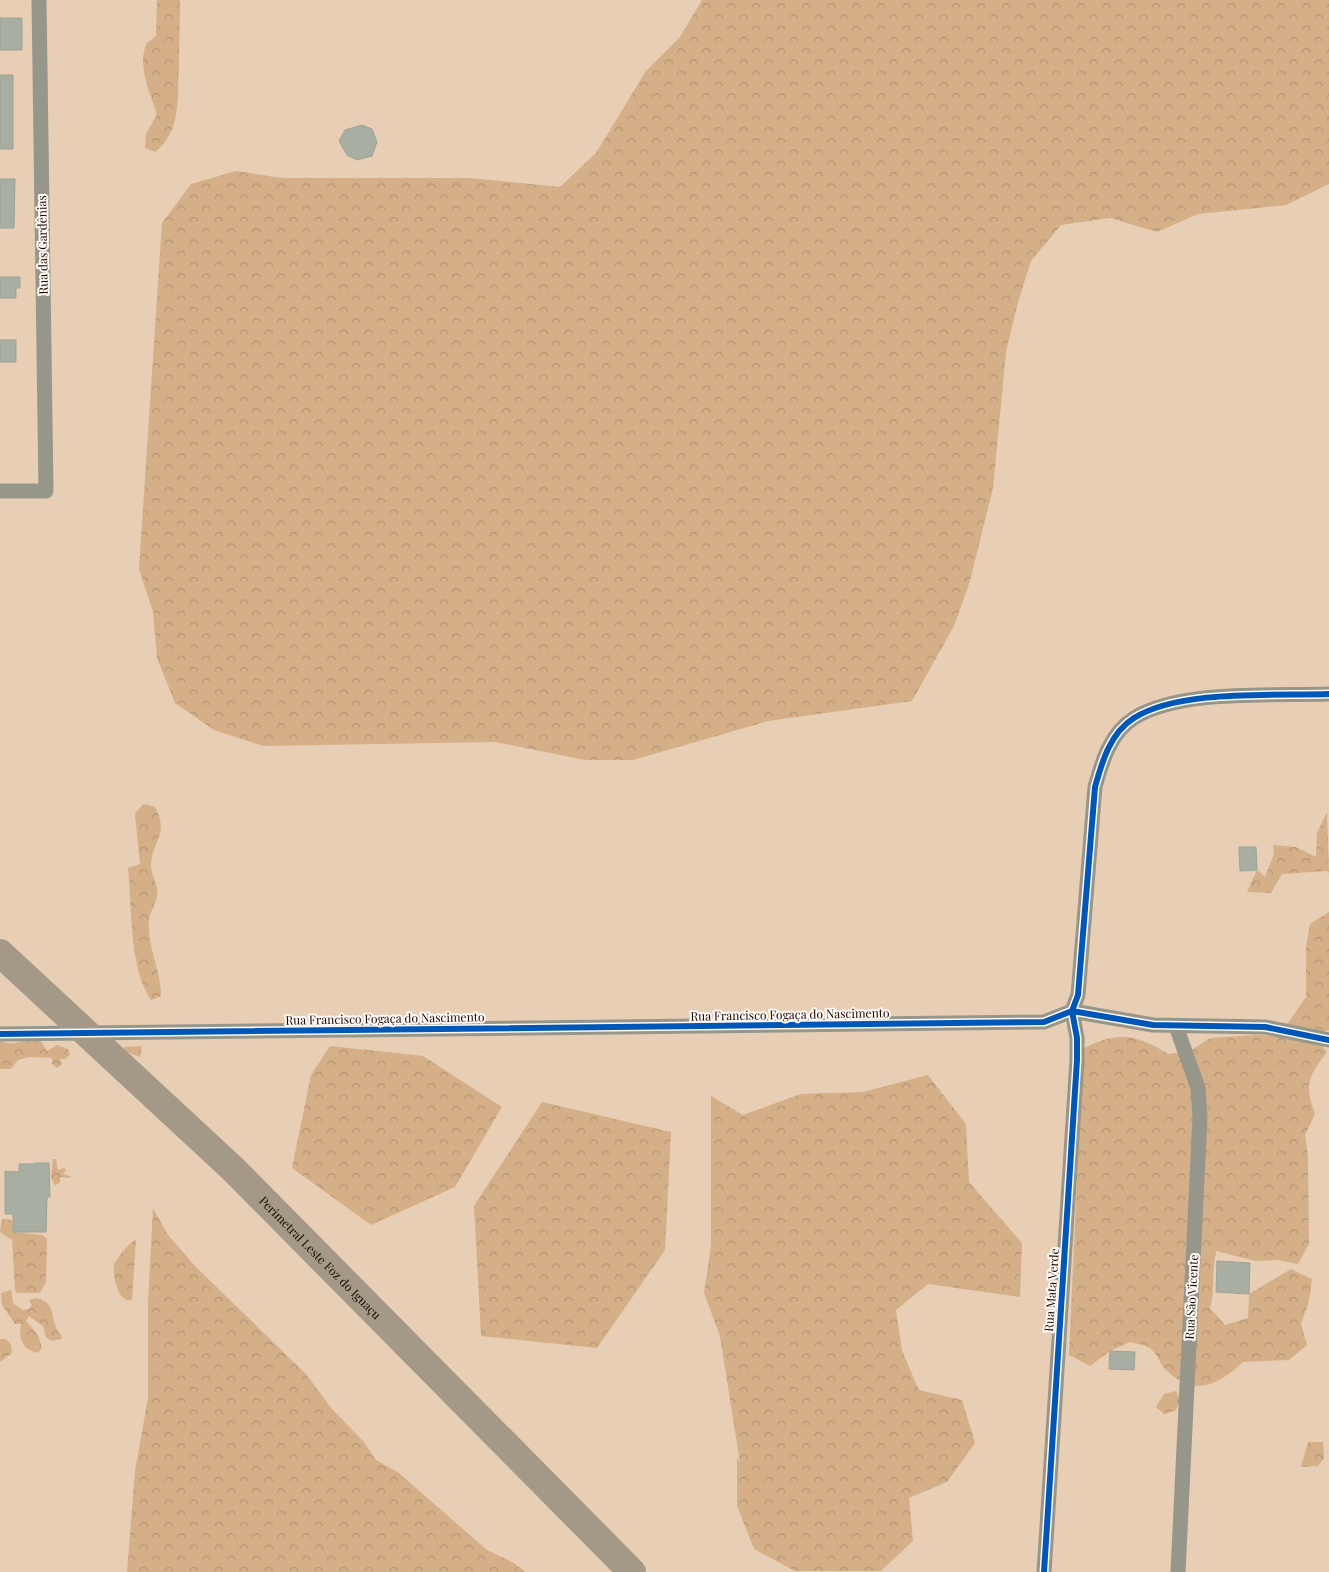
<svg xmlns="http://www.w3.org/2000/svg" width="1329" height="1572" viewBox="0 0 1329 1572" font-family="'Playfair Display',serif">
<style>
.forest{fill:url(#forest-crowns)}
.building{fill:#a8aea1;stroke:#9da295}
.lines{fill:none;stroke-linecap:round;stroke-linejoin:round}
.street{stroke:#96968b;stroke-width:15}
.highway{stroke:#a39986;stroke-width:28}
.cycleway-casing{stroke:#fdf8f3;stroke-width:9}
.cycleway{stroke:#0057b8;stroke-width:6}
.labels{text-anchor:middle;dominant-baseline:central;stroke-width:4;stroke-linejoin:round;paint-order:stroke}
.street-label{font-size:12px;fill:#170700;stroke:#fdf8f3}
</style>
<defs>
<pattern id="forest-crowns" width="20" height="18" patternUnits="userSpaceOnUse" patternTransform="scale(1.25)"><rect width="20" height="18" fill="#d4af88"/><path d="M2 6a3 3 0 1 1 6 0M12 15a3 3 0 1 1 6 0" fill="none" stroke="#b59574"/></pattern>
</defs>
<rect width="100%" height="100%" fill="#e7ceb4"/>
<path class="forest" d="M157 0H180C180 22 179 44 179 66 177 97 182 131 155 152L145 148 146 134 157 114C151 96 136 63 147 43 149 41 154 38 156 36Z
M702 0H1329V184L1286 205 1198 214 1157 232 1110 218 1061 225 1031 261 1018 302 1006 352 993 488 970 581 955 624 912 701 768 721 633 760H585L495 742 263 746 214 730 175 703 157 658 153 612 139 569 162 223 191 184 236 171 281 178H470L560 187 596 153 646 71 680 37Z
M143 804 155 807C169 834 154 839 151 862 150 871 155 879 157 888 159 901 150 909 149 921 147 948 161 970 161 996L151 1000C129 968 132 907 128 868L140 864 135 814Z
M1327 812 1329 873 1327 871 1282 874 1271 893 1247 892 1257 870 1265 877 1274 854 1273 845 1296 847 1316 857 1317 833Z
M1329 912V1030L1313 1035 1327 1052C1308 1077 1304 1084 1315 1114L1305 1135 1308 1156 1309 1244 1298 1264 1277 1260 1255 1261 1216 1251C1212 1270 1215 1289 1210 1308L1225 1325 1248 1318 1249 1294 1291 1269 1312 1279 1309 1301 1301 1324 1307 1345 1289 1360 1243 1362C1218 1385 1194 1398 1165 1369 1160 1364 1158 1355 1152 1350 1148 1345 1137 1344 1130 1342L1110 1351 1090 1366 1069 1355 1083 1049C1116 1031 1136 1034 1168 1054L1190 1051 1210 1038 1256 1035 1279 1036 1306 997V948L1310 924Z
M29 1039 41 1041 47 1051 57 1045 68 1049 70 1055 65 1059H60L62 1064 57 1068 52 1064V1058L29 1057 18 1060 11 1069H0V1041C11 1046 18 1042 29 1039Z
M142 1046 140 1057 122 1050 125 1047Z
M330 1046 423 1056 502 1107 455 1187 371 1225 292 1168 311 1075Z
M928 1075 966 1124 969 1182 1022 1243 1020 1297 928 1284 896 1310 902 1351 919 1390 962 1400 975 1443 947 1482 909 1498 913 1541 881 1571H795L754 1549 737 1506V1457L740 1463 720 1336 704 1293 711 1245V1096L743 1115 801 1094 863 1092Z
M542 1102 671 1132 665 1250 597 1348 481 1336 474 1206Z
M53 1159H56L58 1170 64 1168 66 1170 63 1174 71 1176 69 1178 60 1177V1182L55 1186 51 1177Z
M153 1208 168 1235 196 1267 306 1374 332 1409 363 1441 376 1460 399 1473 487 1550 514 1563 525 1572H127L135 1471 148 1398V1303Z
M2 1219 12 1220 15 1232 42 1235 47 1239 46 1282 40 1293H17L15 1290 12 1240 0 1232Z
M136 1239 132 1300C117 1303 113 1275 114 1264 121 1254 126 1246 136 1239Z
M11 1290 13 1303 23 1310 29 1309 32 1305 29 1300 36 1298C56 1303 50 1315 57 1329 59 1334 61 1334 62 1339L51 1341 46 1337 43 1326 29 1316 26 1321 38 1335 42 1348 38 1353C22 1350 18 1338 21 1324H15L2 1305 1 1293Z
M0 1339H5C11 1343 13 1346 11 1354L0 1362Z
M1176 1391 1181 1401 1175 1411 1164 1414 1156 1407 1164 1394Z
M1308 1442H1323L1324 1458 1318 1466 1301 1467Z"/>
<path class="building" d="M0 18H22V50H0Z
M0 75H13V149H0Z
M362 125 372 129 377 142 372 156 357 160 347 155 339 141 345 130Z
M0 179H15L14 228H0Z
M0 277H20V288H16V298H0Z
M0 340H16V362H0Z
M1239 847H1256L1257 870 1240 871Z
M35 1163H49L50 1197H47L46 1232H13V1214H5V1171L19 1172V1164H35Z
M1217 1261 1250 1263 1249 1294 1216 1292Z
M1110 1351 1135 1352 1134 1370 1109 1369Z"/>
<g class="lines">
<path class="street" d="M0 491H46L39 0
M1176 1026 1198 1088 1200 1117 1178 1572
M0 1034 1044 1022 1072 1011 1078 995 1095 787C1102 762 1110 733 1134 718 1180 689 1274 696 1329 694
M1044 1572 1077 1060V1038L1072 1011 1153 1025 1265 1027 1329 1040"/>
<path class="highway" id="s1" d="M0 953 233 1169 632 1572"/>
<g class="cycleway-casing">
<path id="cycleway" d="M0 1034 1044 1022 1072 1011 1078 995 1095 787C1102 762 1110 733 1134 718 1180 689 1274 696 1329 694
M1044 1572 1077 1060V1038L1072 1011 1153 1025 1265 1027 1329 1040"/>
</g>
<use href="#cycleway" class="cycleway"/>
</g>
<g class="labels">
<g class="street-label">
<text transform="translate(42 245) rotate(-91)">Rua das Gardênias</text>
<text transform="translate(790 1014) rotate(-1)">Rua Francisco Fogaça do Nascimento</text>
<text transform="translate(385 1018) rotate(-1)">Rua Francisco Fogaça do Nascimento</text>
<text stroke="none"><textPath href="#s1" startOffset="442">Perimetral Leste Foz do Iguaçu</textPath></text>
<text transform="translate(1051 1290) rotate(-86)">Rua Mata Verde</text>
<text transform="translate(1191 1297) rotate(-87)">Rua São Vicente</text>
</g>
</g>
</svg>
